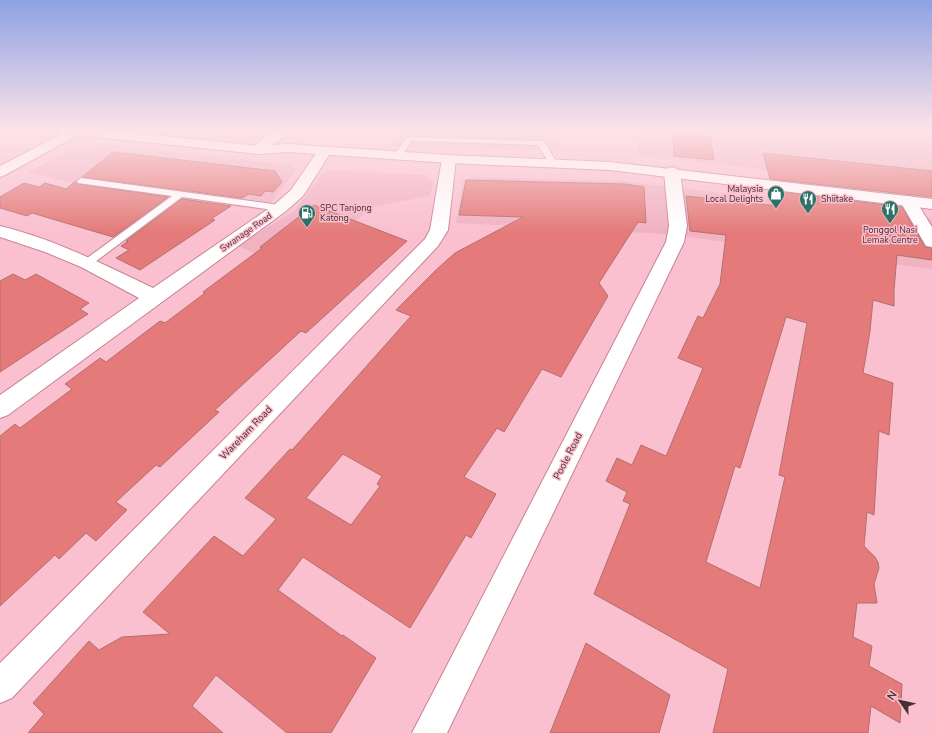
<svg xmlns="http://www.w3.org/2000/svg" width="932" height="733" viewBox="0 0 932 733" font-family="'Nunito Sans',sans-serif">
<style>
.built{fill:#f1b2c2}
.building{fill:#e47b7a;stroke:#b36e6d;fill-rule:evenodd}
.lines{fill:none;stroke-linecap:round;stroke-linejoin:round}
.lane-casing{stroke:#c68295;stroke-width:2}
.street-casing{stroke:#c68295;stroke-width:2}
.secondary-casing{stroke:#c68295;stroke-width:2}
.lane{fill:#fff;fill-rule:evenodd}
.street{fill:#fff;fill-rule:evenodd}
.secondary{fill:#fff;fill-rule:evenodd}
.labels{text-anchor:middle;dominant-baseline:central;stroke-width:3;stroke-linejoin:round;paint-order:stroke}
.far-poi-label{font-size:9px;fill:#4a2e36;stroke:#fac0cf;text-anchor:start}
.far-street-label{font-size:9px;fill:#4a2e36;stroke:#fac0cf}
.street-label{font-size:10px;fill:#4a2e36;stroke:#fac0cf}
</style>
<rect width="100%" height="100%" fill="#fac0cf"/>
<path class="built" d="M402 129H558L560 151 392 146Z
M639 129H922L932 141V189L638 155Z
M109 145 292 165 296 170 270 203 260 210 85 186 28 172 65 153 87 148Z
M332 170 424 175 434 182 429 196 372 207 297 271 238 246 295 210 322 174Z
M472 177 620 181 932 218V269L666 234 456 223 463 181Z"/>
<path class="building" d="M673 129H698L699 136 710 137 714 160 674 156Z
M113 152 275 171 282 182 273 192 265 191 261 196 249 194 242 198 82 177Z
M763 153 932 171V197L770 179Z
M466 180 625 184 644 187 646 223 638 222 599 283 608 296 561 377 542 369 504 432 497 428 464 477 496 494 471 538 466 535 410 628 303 557 278 590 342 636 343 635 376 658 331 733H287L216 675 192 706 223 733H28L44 714 33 703 89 641 99 650 122 637 170 634 143 612 214 536 243 556 276 519 245 498 290 449 292 450 411 316 396 310 436 270 455 253 523 217 459 215ZM343 454 382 476 377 484 380 486 351 525 306 498Z
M76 181 78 184 168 197 113 237 32 213 27 216 0 208V197L24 183 39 187 45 183 66 189Z
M774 191 902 207 925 247 932 248V260L897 255 894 290V306L873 300 870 331 863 373 893 383 889 435 879 431 874 515 867 512 864 546 875 557 878 562 879 568 874 584 877 603H857L853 637 872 646 869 666 902 684 900 723 871 706 868 733H713L728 669 594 594 630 504 623 501 627 492 606 481 617 458 632 465 641 445 666 456 703 368 678 358 698 316 703 318 720 284 726 235 690 231 686 196 778 206ZM786 317 807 323 779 475 785 477 760 588 706 562 735 466 740 468Z
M182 199 231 206 211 219 215 220 140 270 116 258 129 250 121 246 128 241H126Z
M314 205 407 241 306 333 301 331 215 410 219 412 160 467 156 465 116 502 127 510 96 541 86 533 59 559 55 555 0 606V436L15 424 20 428 72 389 65 384 100 358 106 362 160 321 165 323 205 293 203 292 262 248 260 247Z
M13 274 25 280 36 274 89 303 80 309 88 314 0 372V281Z
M586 643 670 695 659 733H550Z"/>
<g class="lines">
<g class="lane-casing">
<path id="lane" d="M407 137 541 141H544L557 163 556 165H550L538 145 412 141 400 158H394L393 156Z
M81 178 280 205 284 208 280 211 182 197 91 265 87 266 82 263 83 261 172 196 78 183 77 181Z"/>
</g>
<g class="street-casing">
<path id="street" d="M277 129H294L292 132 274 143 263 153 258 154 253 153 251 150C257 141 268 135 277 129Z
M324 148 329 149 331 152 303 196 286 211 8 415 0 418V395L139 298 81 267 45 252 0 237V226C54 239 103 264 153 288L274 205 291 190 319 149Z
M449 155 454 156 456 159 448 230 438 246 12 698 0 703V663L425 239 430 230 442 159 444 156Z
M672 167 677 169 680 172 687 226 684 242 447 733H412L666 242 669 226 664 172 667 169Z
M908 196 914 198 932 227V247L926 246 900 201 902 198Z"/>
</g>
<g class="secondary-casing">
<path id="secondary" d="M50 129H97L258 146 288 144 449 155 610 162 932 199V209L610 170 449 163 288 152 258 154 78 135 5 175 0 177V166L61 134 52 132Z"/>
</g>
<use href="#lane" class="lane"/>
<use href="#street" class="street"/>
<use href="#secondary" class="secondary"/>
</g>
<linearGradient id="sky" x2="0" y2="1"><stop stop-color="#8ea1e3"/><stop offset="0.56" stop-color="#fde3e9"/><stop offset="1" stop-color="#fde3e9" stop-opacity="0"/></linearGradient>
<rect width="932" height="232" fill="url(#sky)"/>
<defs>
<g id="shop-pin" transform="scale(0.9)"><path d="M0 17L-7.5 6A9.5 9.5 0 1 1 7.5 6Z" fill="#2c7267" stroke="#fac0cf"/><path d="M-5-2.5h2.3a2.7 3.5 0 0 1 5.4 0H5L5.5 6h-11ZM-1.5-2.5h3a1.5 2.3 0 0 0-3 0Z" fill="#fff"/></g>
<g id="restaurant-pin" transform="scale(0.9)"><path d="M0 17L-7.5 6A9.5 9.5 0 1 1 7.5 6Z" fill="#2c7267" stroke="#fac0cf"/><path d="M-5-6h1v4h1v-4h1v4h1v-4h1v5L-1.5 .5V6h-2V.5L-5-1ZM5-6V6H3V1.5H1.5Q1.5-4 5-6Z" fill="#fff"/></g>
<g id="fuel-pin" transform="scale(0.9)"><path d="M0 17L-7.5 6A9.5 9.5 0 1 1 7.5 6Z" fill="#2c7267" stroke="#fac0cf"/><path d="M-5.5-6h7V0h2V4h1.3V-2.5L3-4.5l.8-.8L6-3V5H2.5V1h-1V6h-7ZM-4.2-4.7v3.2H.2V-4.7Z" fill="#fff"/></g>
</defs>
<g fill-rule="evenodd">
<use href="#shop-pin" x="776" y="194"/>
<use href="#restaurant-pin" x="808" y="199"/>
<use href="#restaurant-pin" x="890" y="209"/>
<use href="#fuel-pin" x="307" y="213"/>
</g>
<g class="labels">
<g class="far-poi-label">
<text x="763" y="189" text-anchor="end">Malaysia<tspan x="763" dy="10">Local Delights</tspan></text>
<text x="821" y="199">Shiitake</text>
<text x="320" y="208">SPC Tanjong<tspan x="320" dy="10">Katong</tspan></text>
<text x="890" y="230" text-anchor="middle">Ponggol Nasi<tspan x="890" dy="10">Lemak Centre</tspan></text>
</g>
<g class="far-street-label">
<text transform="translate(246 232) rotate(-35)">Swanage Road</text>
</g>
<g class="street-label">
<text transform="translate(246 433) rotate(-46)">Wareham Road</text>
<text transform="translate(568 456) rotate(-63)">Poole Road</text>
</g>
</g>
<g transform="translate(900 701) rotate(304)" stroke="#fac0cf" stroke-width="3" paint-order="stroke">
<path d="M0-3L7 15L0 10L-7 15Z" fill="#4a2e36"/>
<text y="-6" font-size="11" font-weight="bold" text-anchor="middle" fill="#4a2e36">N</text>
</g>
</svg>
